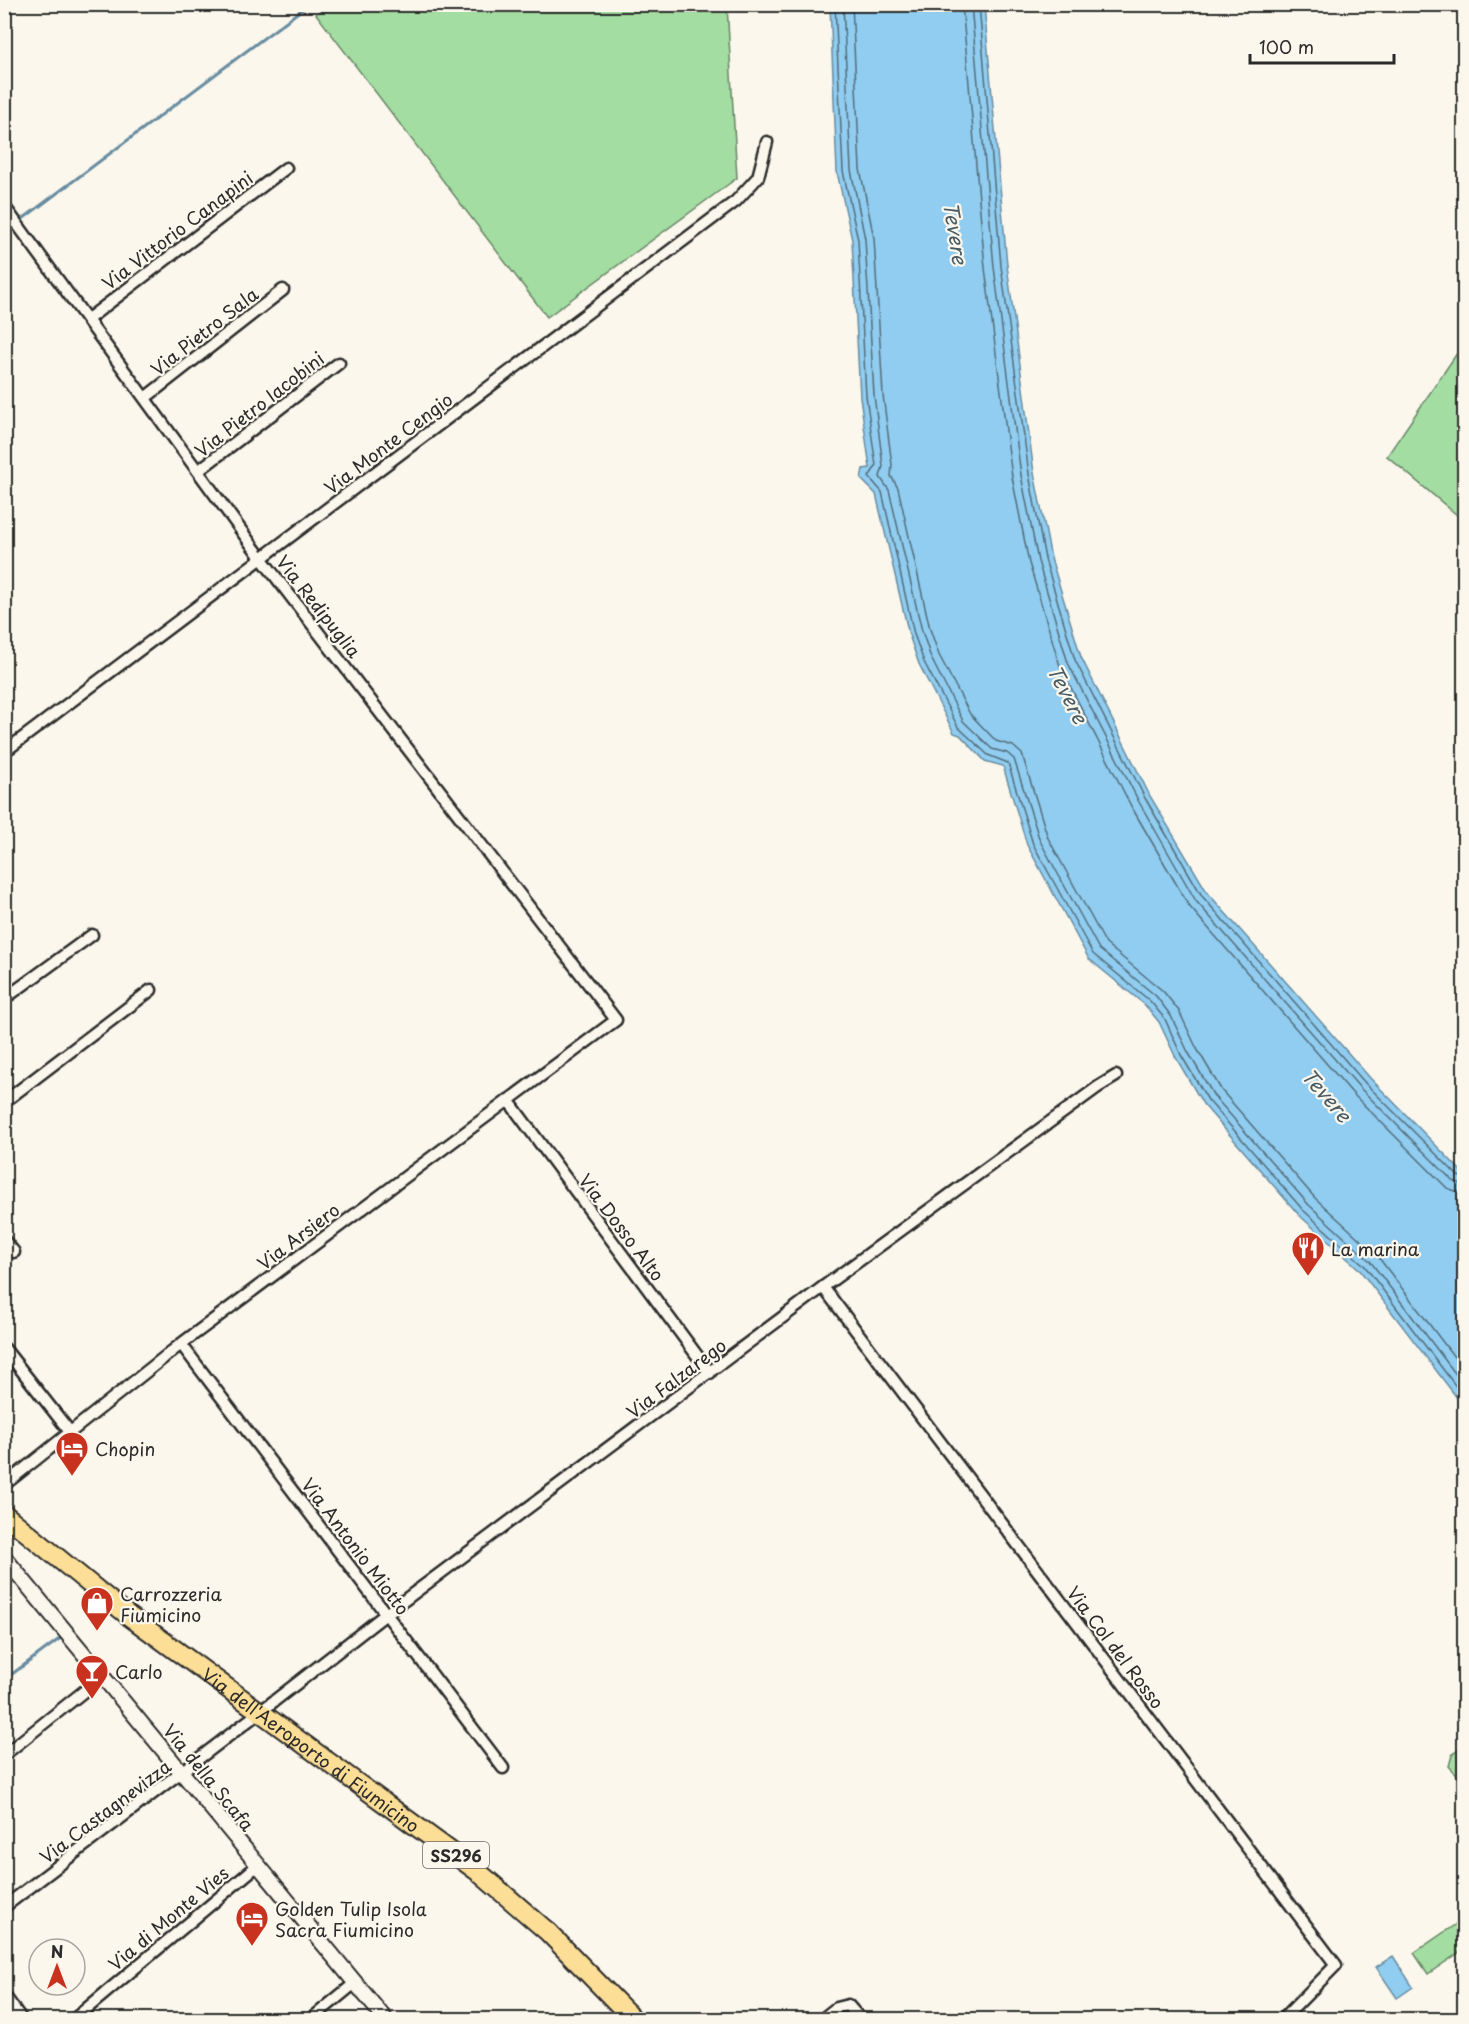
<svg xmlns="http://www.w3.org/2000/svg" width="1469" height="2024" viewBox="0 0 1469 2024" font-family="'Playpen Sans',sans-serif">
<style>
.green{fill:#a3dda2;stroke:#678466;stroke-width:1.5}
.water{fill:#90cdf0;stroke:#688ca1;stroke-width:1.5}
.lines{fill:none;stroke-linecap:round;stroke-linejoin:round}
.shore{stroke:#536c7a;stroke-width:1.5}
.stream{stroke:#688ca1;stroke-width:3}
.minor-casing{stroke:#2b2b2b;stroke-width:15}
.tertiary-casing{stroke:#2b2b2b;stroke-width:18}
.primary-casing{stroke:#2b2b2b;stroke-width:22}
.minor{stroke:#fbf7ec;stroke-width:10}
.tertiary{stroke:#fbf7ec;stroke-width:14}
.primary{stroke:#fcde96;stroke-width:18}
.labels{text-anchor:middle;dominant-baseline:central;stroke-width:4.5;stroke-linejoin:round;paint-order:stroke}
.shield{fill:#fbf7ec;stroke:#696865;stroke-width:1.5}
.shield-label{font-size:16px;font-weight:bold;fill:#2b2b2b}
.street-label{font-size:18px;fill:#2b2b2b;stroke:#fbf7ec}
.poi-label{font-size:18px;fill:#2b2b2b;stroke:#fbf7ec;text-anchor:start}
.water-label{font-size:20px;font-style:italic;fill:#495c66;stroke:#fbf7ec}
</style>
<rect width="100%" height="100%" fill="#fbf7ec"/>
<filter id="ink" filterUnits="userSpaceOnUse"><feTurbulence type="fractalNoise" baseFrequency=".0167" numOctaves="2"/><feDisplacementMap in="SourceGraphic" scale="12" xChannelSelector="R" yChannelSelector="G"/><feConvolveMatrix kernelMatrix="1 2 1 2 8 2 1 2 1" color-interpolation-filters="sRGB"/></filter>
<g filter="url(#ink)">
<path class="green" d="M329 4 727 5 737 178 547 317 316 14Z
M1464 343V521L1387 456Z
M1464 1745V1784L1449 1766 1452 1755Z
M1456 1924 1464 1935V1949L1428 1974 1414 1953Z"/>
<path class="water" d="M830 5H984L1007 265 1034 473 1051 558 1081 657 1150 796 1207 892 1371 1079 1464 1174V1407L1359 1269 1299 1215 1203 1104 1176 1058 1159 1022 1145 1005 1089 959 1027 845 1003 766 985 761 960 735 954 733 919 664 909 635 876 494 861 479 863 469 870 468 860 397 852 240 837 172Z
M1393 1956 1413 1987 1397 1998 1376 1967Z"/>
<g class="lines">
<path class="shore" d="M835 4 843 171 858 240 866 396 876 466 869 477 882 492 914 634 924 662 958 727 988 755 1008 763 1033 844 1093 954 1150 1001 1165 1019 1181 1055 1208 1100 1303 1210 1364 1265 1464 1397
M843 4 851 170 865 239 874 395 883 466 880 477 889 490 922 631 931 658 963 721 992 749 1007 753 1014 759 1040 841 1099 949 1156 996 1171 1016 1188 1052 1214 1096 1309 1205 1370 1261 1464 1385
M852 4 860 169 874 238 883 395 892 465 891 476 898 488 930 629 939 655 970 714 996 741 1013 746 1022 754 1048 838 1106 944 1163 991 1179 1011 1196 1047 1222 1091 1315 1198 1376 1254 1464 1370
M962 4 985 268 1012 477 1029 563 1060 666 1131 806 1189 906 1354 1095 1447 1188 1464 1194
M971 4 994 267 1021 475 1038 561 1068 663 1139 802 1196 901 1361 1089 1453 1181 1464 1185
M979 4 1001 266 1029 474 1045 559 1075 660 1145 798 1202 896 1366 1084 1458 1176 1464 1178"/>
<path class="stream" d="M4 233 309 4
M4 1680 62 1637"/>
<g class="minor-casing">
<path id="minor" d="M4 206 262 559 616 1020 181 1344 4 1485
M88 319 286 168
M145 398 283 290
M198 471 339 363
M4 752 736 201 758 177 767 142
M4 999 92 935
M508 1100 710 1373
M4 1102 151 990
M4 1240 14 1252
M823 1287 1336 1965 1282 2020
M181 1344 503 1768
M4 1348 70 1432
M260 1712 386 1614 823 1287 1098 1087 1116 1076
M4 1755 103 1676
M4 1907 252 1718
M4 1995 22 2020
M73 2020 258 1865
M310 2020 355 1983
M821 2020 836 2008 848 2005 861 2020"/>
</g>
<g class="tertiary-casing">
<path id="tertiary" d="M4 1557 386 2020"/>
</g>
<g class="primary-casing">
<g id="primary">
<path id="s1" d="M4 1514 129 1616 476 1870 548 1932 634 2020"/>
</g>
</g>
<use href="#minor" class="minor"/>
<use href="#tertiary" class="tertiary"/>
<use href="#primary" class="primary"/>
</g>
</g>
<defs>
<g id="restaurant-pin" transform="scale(1.725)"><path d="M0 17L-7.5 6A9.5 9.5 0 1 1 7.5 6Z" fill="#c8321e" stroke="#fbf7ec"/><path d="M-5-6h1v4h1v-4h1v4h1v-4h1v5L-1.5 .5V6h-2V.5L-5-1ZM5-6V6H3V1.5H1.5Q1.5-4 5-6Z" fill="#fff"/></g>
<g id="hotel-pin" transform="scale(1.725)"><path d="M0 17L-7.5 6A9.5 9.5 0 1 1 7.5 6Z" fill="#c8321e" stroke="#fbf7ec"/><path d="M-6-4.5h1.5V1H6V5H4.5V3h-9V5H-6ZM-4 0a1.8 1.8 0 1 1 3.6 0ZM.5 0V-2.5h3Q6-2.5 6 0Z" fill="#fff"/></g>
<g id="shop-pin" transform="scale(1.725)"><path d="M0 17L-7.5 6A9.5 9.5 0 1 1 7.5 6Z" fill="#c8321e" stroke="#fbf7ec"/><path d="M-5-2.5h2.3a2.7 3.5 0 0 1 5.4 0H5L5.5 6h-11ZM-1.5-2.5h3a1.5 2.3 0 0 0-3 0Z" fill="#fff"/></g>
<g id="bar-pin" transform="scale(1.725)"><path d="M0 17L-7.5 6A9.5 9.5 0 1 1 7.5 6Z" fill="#c8321e" stroke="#fbf7ec"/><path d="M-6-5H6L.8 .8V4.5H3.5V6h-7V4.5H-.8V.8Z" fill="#fff"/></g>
</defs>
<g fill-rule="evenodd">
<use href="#restaurant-pin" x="1308" y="1248"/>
<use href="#hotel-pin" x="72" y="1448"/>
<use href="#shop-pin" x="97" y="1603"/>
<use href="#bar-pin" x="92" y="1671"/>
<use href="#hotel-pin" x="252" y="1918"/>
</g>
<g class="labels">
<rect class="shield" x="423" y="1842" width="66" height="26" rx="4.5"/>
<g class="shield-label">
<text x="456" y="1855">SS296</text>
</g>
<g class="street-label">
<text transform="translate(177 230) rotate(-37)">Via Vittorio Canapini</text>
<text transform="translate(204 331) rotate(-38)">Via Pietro Sala</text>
<text transform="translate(259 404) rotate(-38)">Via Pietro Iacobini</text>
<text transform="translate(388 443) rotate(-37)">Via Monte Cengio</text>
<text transform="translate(319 606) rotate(52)">Via Redipuglia</text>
<text transform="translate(622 1227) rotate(53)">Via Dosso Alto</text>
<text transform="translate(298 1236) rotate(-37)">Via Arsiero</text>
<text transform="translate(676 1378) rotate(-37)">Via Falzarego</text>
<text transform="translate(356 1546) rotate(53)">Via Antonio Miotto</text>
<text transform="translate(1116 1647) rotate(53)">Via Col del Rosso</text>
<text stroke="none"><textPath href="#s1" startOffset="387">Via dell'Aeroporto di Fiumicino</textPath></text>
<text transform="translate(209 1777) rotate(51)">Via della Scafa</text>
<text transform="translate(105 1811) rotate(-37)">Via Castagnevizza</text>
<text transform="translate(168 1918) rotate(-40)">Via di Monte Vies</text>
</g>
<g class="poi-label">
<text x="1331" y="1248">La marina</text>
<text x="95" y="1448">Chopin</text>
<text x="120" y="1593">Carrozzeria<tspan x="120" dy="21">Fiumicino</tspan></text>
<text x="115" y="1671">Carlo</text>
<text x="275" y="1908">Golden Tulip Isola<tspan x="275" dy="21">Sacra Fiumicino</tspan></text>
</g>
<g class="water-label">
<text transform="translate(956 233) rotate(81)">Tevere</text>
<text transform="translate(1068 694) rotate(63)">Tevere</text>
<text transform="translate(1327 1095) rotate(49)">Tevere</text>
</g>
</g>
<rect width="1469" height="2024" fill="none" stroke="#fbf7ec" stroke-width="24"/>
<rect x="12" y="12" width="1445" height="2000" fill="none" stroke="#2b2b2b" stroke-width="2" filter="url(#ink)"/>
<g transform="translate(57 1967)"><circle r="28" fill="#fbf7ec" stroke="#a8a59f" stroke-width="1.5"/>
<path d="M0-4.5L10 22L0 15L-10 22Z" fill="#c8321e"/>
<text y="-9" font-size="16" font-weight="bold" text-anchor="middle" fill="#2b2b2b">N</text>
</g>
<path d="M1250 54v9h144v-9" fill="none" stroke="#2b2b2b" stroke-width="3"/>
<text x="1259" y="54" font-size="18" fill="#2b2b2b" stroke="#fbf7ec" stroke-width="4.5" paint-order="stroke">100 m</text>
</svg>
